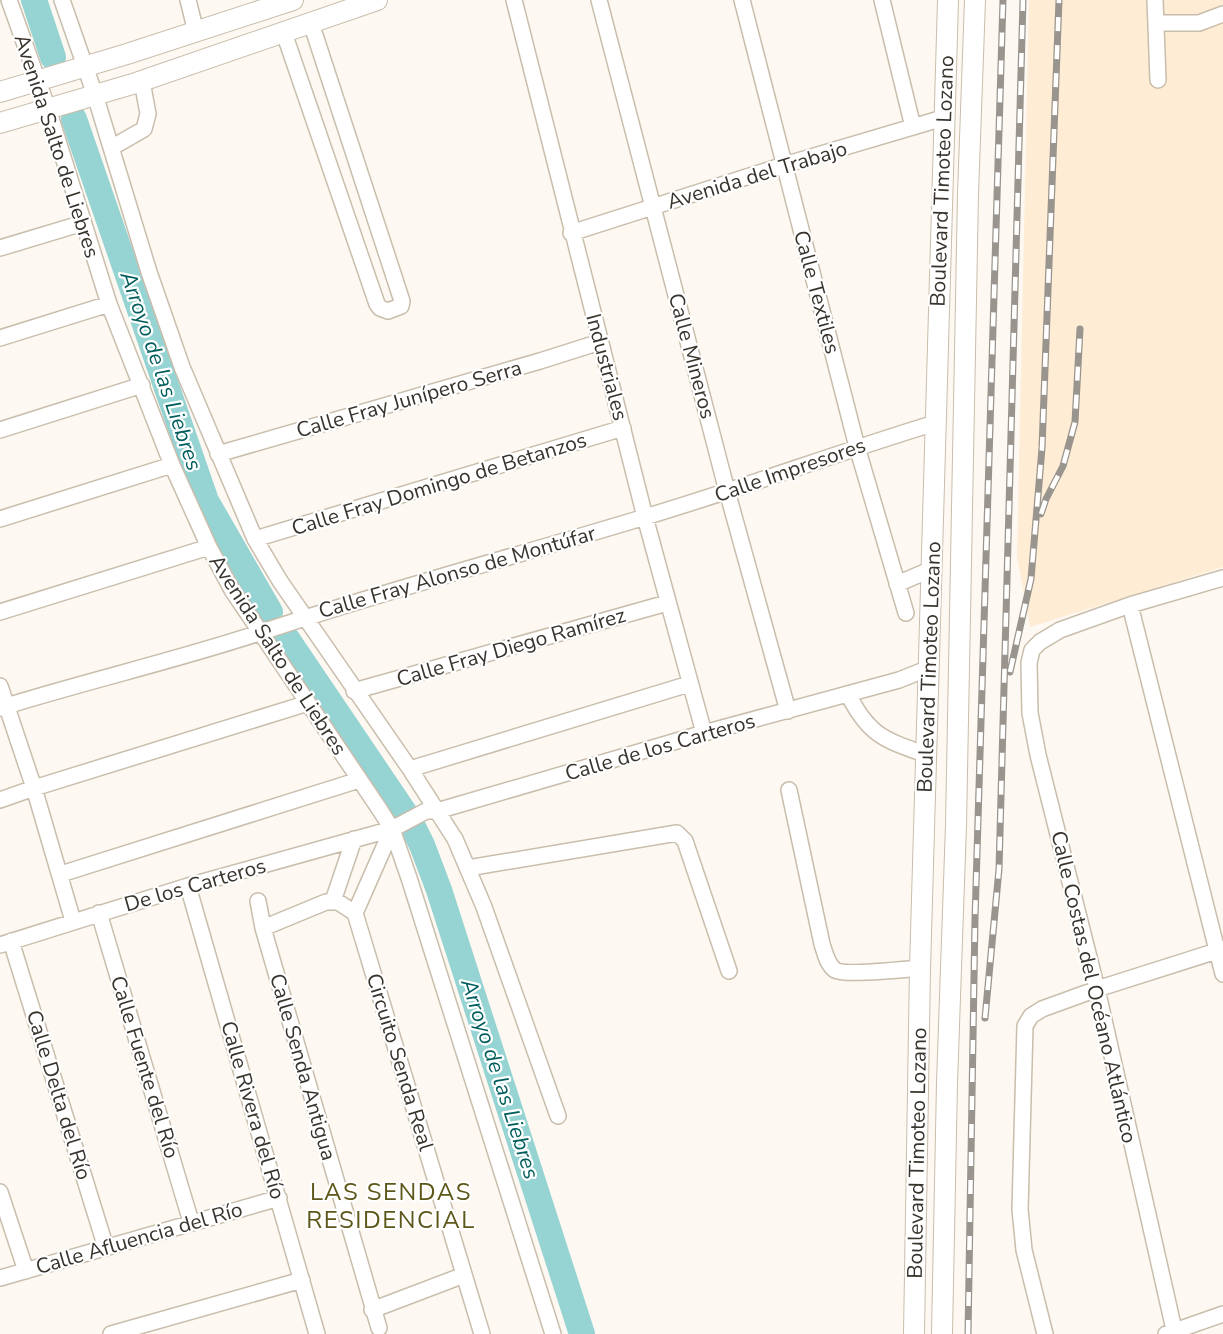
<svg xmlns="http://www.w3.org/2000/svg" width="1223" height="1334" viewBox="0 0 1223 1334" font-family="'Nunito Sans',sans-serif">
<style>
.built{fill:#feedd4}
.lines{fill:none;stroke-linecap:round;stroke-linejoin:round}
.river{stroke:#96d3d3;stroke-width:26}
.minor-casing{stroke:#c9bdac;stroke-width:18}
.major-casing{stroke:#c9bdac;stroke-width:22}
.minor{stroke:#fff;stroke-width:15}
.major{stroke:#fff;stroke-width:20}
.rail-casing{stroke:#99948d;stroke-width:7}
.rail{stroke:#fff;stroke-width:4.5;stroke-dasharray:14;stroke-linecap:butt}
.labels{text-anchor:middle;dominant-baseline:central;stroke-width:4.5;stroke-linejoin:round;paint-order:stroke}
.street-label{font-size:21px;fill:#38332c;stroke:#fff}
.water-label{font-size:22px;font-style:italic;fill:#005d5d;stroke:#fff}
.quarter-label{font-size:24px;letter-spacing:1.5px;fill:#5d571a;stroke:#fff}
</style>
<rect width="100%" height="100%" fill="#fdf8f1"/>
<path class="built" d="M1029 0H1223V567L1030 627 1017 557Z"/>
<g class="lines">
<path class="river" d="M34 0 53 57
M74 119 206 501 270 612
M283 633 406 815
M412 825 422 845 439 890 582 1334"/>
<g class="minor-casing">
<path id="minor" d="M9 0 48 109 109 304 172 465 209 547 232 590 380 810 392 829 409 878 553 1334
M62 0 95 95 149 272 182 367 255 539 280 581 410 769 455 839 484 907 558 1116
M188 0 196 32
M514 0 645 517 704 733
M599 0 727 491 788 711
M742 0 857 447 906 613
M882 0 913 127
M1155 0 1158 80
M1156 23H1199L1223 14
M284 33 377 304 380 308 388 311 401 306 402 301 311 23
M111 148 144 129 148 114 142 81
M571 233 784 165 943 118
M0 248 83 223
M0 338 109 304
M0 430 142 385
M218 454 540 361 600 342
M0 519 172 465
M255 539 623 428
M897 584 932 569
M1130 605 1223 974
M0 612 209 547
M0 686 34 788 73 921
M354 691 667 603
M848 694C869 736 885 740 927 755
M0 708C86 681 174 661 259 633 387 590 517 556 645 517 742 488 837 453 935 423
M410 769 689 684
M789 790 822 944C825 953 827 964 835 970 844 976 906 969 920 968
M0 800 34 788 308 703
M392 829 355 913 482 1334
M468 868 677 833 685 841 729 971
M61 874 359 780
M188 886 317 1334
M258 901 263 928 379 1328
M333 901 354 839
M99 913 191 1222
M263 928 326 902H338L355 913
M11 941 106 1248
M0 945 188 886 392 829 426 811H437L704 733 899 680 929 668
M0 1192 26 1271
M0 1278 279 1198
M372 1310 464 1275
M111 1334 302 1280
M1045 1334 1024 1250 1020 1209 1025 1026 1031 1016 1042 1009 1097 989 1223 949
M1166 1334 1223 1314
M1175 1334 1097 989 1038 755 1030 713 1029 663 1032 650 1040 642 1060 630 1130 605 1223 578"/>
</g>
<g class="major-casing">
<path id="major" d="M0 92 127 54 293 0
M0 123 136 83 377 0
M914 1334 920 968 948 0
M942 1334 947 1083 956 825 968 194 975 0"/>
</g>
<use href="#minor" class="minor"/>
<use href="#major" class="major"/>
<g class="rail-casing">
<path id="rail" d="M1041 514 1046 499 1063 466 1075 422 1080 329
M1010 672 1031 579 1042 448 1059 0
M985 1018 999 869 1023 0
M968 1334 975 919 1003 0"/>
</g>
<use href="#rail" class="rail"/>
</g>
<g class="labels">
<g class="street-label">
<text transform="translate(57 146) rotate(72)">Avenida Salto de Liebres</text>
<text transform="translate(757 175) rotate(-17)">Avenida del Trabajo</text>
<text transform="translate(942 181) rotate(-88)">Boulevard Timoteo Lozano</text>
<text transform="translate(817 292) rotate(75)">Calle Textiles</text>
<text transform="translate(692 356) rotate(75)">Calle Mineros</text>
<text transform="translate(607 367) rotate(75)">Industriales</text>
<text transform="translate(409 399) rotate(-16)">Calle Fray Junípero Serra</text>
<text transform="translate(790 470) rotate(-19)">Calle Impresores</text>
<text transform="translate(439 484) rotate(-17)">Calle Fray Domingo de Betanzos</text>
<text transform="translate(457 572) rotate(-16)">Calle Fray Alonso de Montúfar</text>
<text transform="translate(511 647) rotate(-16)">Calle Fray Diego Ramírez</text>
<text transform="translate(278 655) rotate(57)">Avenida Salto de Liebres</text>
<text transform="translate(929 667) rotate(-88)">Boulevard Timoteo Lozano</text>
<text transform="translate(660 747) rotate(-16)">Calle de los Carteros</text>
<text transform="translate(195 885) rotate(-16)">De los Carteros</text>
<text transform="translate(1094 987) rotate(77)">Calle Costas del Océano Atlántico</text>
<text transform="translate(400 1062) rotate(73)">Circuito Senda Real</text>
<text transform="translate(145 1067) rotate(73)">Calle Fuente del Río</text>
<text transform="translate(303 1067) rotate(74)">Calle Senda Antigua</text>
<text transform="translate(59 1095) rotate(73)">Calle Delta del Río</text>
<text transform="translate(253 1110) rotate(74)">Calle Rivera del Río</text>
<text transform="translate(917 1153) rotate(-89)">Boulevard Timoteo Lozano</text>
<text transform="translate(139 1238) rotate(-16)">Calle Afluencia del Río</text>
</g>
<g class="water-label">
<text transform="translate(161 371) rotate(71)">Arroyo de las Liebres</text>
<text transform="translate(500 1079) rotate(72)">Arroyo de las Liebres</text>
</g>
<g class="quarter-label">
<text x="391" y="1192">LAS SENDAS<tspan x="391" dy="28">RESIDENCIAL</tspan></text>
</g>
</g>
</svg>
